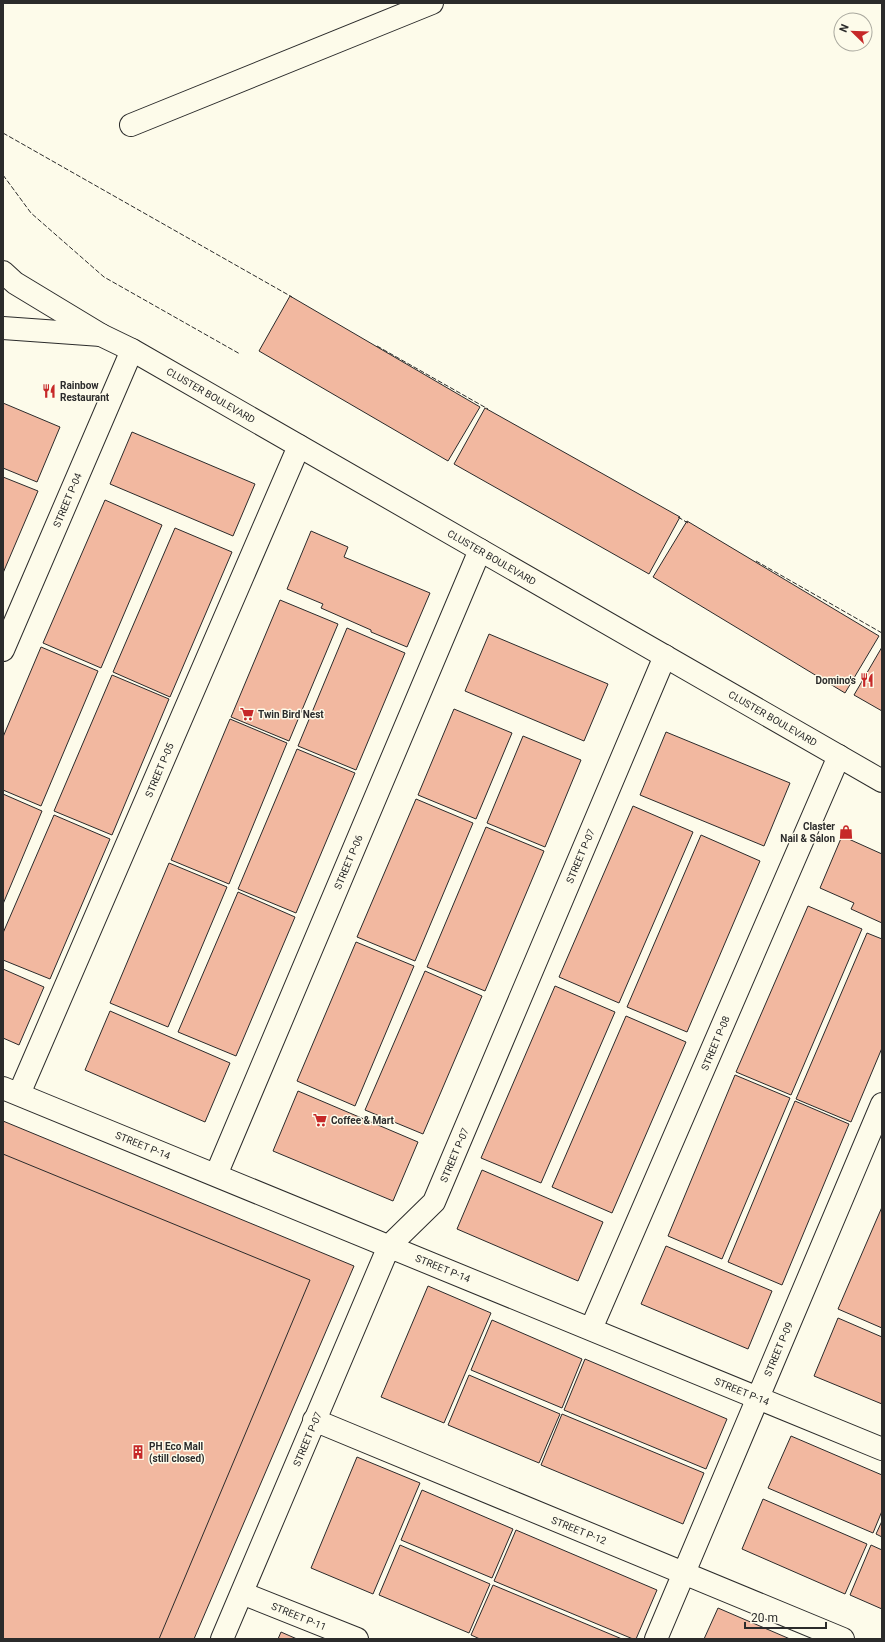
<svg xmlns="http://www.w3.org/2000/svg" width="885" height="1642" viewBox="0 0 885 1642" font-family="Roboto,sans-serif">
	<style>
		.building { fill: #f2b8a0; stroke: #2b2b2b }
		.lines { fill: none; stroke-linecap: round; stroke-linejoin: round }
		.street-casing { stroke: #2b2b2b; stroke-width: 24 }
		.secondary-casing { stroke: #2b2b2b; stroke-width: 24 }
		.street { stroke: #fdfbea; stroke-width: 22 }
		.secondary { stroke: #fdfbea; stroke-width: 22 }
		.fence { stroke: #2b2b2b; stroke-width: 1; stroke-dasharray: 5 2; stroke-linecap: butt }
		.labels { text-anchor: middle; stroke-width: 3; stroke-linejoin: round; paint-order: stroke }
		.poi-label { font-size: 10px; font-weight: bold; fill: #2b2b2b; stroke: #fdfbea; text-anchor: start }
		.street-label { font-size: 10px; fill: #2b2b2b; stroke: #fdfbea }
	</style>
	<rect width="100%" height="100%" fill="#fdfbea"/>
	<path class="building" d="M290 296 480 407 448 461 259 351Z
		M3 403 60 427 37 482 3 468Z
		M485 408 680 517 649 574 454 464Z
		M132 432 255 484 233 536 110 484Z
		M3 477 38 491 3 573Z
		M105 500 162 525 101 668 43 643Z
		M687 521 879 636 845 693 653 577Z
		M175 528 232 552 170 697 113 672Z
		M311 531 348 547 344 557 430 593 407 647 371 632V630L321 608 323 604 287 589Z
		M280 600 338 624 289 741 231 717Z
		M347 628 405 653 356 770 298 746Z
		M489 634 608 684 584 741 465 691Z
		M41 647 98 671 41 806 3 790V737Z
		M882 647V711L854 695Z
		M112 675 169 699 112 835 54 811Z
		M454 709 512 733 476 819 418 795Z
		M230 719 287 743 229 884 171 860Z
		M666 732 790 783 764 846 640 795Z
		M523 736 581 760 545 847 487 823Z
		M297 749 355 773 296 913 238 889Z
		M3 794 42 811 3 904Z
		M416 799 473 823 415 961 357 937Z
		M633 806 693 832 619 1003 559 977Z
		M54 815 110 839 50 979 3 960V933Z
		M486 827 544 851 485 991 427 967Z
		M701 835 760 861 687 1032 627 1007Z
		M842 836 882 854V923L851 909 854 903 820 888Z
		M169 863 227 887 168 1027 110 1003Z
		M238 892 295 917 236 1056 178 1032Z
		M808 906 862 929 791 1095 736 1072Z
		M867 933 882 939V1048L851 1122 796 1099Z
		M356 942 414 966 355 1106 297 1081Z
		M3 969 44 987 19 1045 3 1038Z
		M425 971 482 996 423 1134 365 1110Z
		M555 986 615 1012 541 1183 481 1158Z
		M110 1011 230 1063 205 1122 85 1070Z
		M626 1016 686 1042 612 1213 552 1187Z
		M735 1075 790 1098 722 1259 668 1236Z
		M298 1091 418 1142 393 1201 273 1151Z
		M795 1101 849 1124 782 1285 728 1262Z
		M3 1121 354 1266 194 1639H3Z
		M3 1154 310 1280 159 1639H3Z
		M482 1170 603 1222 578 1281 457 1229Z
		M882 1207V1328L838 1309Z
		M666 1246 772 1291 748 1349 641 1304Z
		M428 1286 491 1313 444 1423 381 1397Z
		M838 1318 882 1337V1404L814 1376Z
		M492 1320 582 1359 562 1408 471 1370Z
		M585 1359 727 1419 706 1469 564 1410Z
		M469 1375 560 1414 539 1463 448 1425Z
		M562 1414 704 1473 683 1524 541 1465Z
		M791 1436 882 1475V1511L873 1533 768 1488Z
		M357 1457 420 1483 373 1594 311 1568Z
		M422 1490 513 1529 492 1578 401 1540Z
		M763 1499 867 1544 845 1594 742 1549Z
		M882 1521V1537L876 1534Z
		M516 1530 657 1590 636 1639H633L494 1581Z
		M400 1545 490 1584 469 1633 379 1595Z
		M871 1545 882 1550V1609L850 1595Z
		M493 1585 622 1639H480L471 1635Z
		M718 1608 790 1639H704Z
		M281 1632 297 1639H278Z"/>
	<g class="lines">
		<defs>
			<path id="street" d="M131 125 432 3
				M3 328 101 335
				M3 650 132 350
				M3 1088 882 1449
				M19 1094 299 446
				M216 1175 480 550
				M591 1329 839 756
				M314 1420 843 1639
				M242 1593 357 1639
				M222 1639 389 1246 434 1202 665 656
				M656 1639 882 1104"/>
			<path id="secondary" d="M3 272 15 283 101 335 132 350 882 781"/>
		</defs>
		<use href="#street" class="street-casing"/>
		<use href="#secondary" class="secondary-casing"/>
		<use href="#street" class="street"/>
		<use href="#secondary" class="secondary"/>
		<path class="fence" d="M3 133 292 297
			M3 175 31 213 104 277 240 354
			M377 346 488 409
			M678 517 688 523
			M756 561 882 633"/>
	</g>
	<defs>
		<symbol id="restaurant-bare" viewBox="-9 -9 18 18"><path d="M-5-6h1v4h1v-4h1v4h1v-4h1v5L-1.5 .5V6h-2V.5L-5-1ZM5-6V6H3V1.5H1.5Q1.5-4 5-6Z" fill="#c62828" stroke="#fdfbea" stroke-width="2.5" paint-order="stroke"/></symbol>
		<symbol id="supermarket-bare" viewBox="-9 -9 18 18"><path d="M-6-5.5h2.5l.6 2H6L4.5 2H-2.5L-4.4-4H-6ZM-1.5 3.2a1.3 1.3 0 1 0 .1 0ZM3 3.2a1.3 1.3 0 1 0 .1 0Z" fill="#c62828" stroke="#fdfbea" stroke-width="2.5" paint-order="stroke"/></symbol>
		<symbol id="shop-bare" viewBox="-9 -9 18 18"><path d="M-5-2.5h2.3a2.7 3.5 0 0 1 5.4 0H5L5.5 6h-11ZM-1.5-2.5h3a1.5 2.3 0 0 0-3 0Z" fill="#c62828" stroke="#fdfbea" stroke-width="2.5" paint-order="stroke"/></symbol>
		<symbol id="building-bare" viewBox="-9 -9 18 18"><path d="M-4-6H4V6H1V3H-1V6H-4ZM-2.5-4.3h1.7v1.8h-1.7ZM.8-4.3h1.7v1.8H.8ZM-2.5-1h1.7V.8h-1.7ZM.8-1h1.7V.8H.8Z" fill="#c62828" stroke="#fdfbea" stroke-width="2.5" paint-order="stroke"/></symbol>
	</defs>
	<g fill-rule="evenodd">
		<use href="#restaurant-bare" x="39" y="381" width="20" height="20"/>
		<use href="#restaurant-bare" x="857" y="670" width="20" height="20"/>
		<use href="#supermarket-bare" x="237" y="704" width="20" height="20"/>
		<use href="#shop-bare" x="836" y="822" width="20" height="20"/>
		<use href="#supermarket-bare" x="310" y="1110" width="20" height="20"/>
		<use href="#building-bare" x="128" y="1442" width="20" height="20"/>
	</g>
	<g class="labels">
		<g class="poi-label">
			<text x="60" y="389">Rainbow<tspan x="60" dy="12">Restaurant</tspan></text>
			<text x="856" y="684" text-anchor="end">Domino's</text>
			<text x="258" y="718">Twin Bird Nest</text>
			<text x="835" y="830" text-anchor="end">Claster<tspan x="835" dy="12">Nail &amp; Salon</tspan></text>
			<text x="331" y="1124">Coffee &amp; Mart</text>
			<text x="149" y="1450">PH Eco Mall<tspan x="149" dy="12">(still closed)</tspan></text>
		</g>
		<g class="street-label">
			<text transform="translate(211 395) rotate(30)" y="4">CLUSTER BOULEVARD</text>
			<text transform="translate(67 500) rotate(-67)" y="4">STREET P-04</text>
			<text transform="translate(492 557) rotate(30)" y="4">CLUSTER BOULEVARD</text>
			<text transform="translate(773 718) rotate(30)" y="4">CLUSTER BOULEVARD</text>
			<text transform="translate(159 770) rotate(-67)" y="4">STREET P-05</text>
			<text transform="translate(580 856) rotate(-67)" y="4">STREET P-07</text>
			<text transform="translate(348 862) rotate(-67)" y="4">STREET P-06</text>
			<text transform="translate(715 1043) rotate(-67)" y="4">STREET P-08</text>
			<text transform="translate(143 1145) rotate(22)" y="4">STREET P-14</text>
			<text transform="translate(454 1155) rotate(-67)" y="4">STREET P-07</text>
			<text transform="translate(443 1268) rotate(22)" y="4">STREET P-14</text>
			<text transform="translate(778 1349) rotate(-67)" y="4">STREET P-09</text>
			<text transform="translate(742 1391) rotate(22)" y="4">STREET P-14</text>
			<text transform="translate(307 1439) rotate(-67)" y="4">STREET P-07</text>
			<text transform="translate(579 1530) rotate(22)" y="4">STREET P-12</text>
			<text transform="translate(299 1616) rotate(22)" y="4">STREET P-11</text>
		</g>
	</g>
	<rect width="885" height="1642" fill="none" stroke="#2b2b2b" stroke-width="8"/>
	<g transform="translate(853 32) rotate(293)"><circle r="19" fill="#fdfbea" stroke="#a9a89e"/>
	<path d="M0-3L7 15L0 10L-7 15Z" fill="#c62828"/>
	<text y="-6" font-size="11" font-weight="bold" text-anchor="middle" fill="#2b2b2b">N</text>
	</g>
	<path d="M745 1622v6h81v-6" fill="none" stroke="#2b2b2b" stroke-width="2"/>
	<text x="751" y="1622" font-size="12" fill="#2b2b2b" stroke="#fdfbea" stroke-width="3" paint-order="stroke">20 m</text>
</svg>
